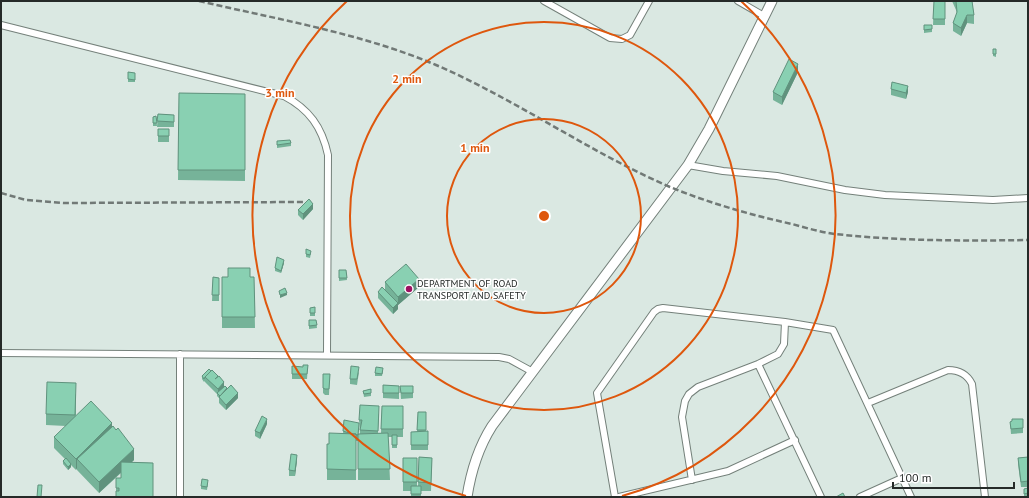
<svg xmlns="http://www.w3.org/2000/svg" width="1029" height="498" viewBox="0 0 1029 498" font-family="'PT Sans',sans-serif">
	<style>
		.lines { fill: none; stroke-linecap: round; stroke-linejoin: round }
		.street-casing { stroke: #74807a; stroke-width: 8 }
		.secondary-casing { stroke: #74807a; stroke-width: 11 }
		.street { stroke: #fff; stroke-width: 6 }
		.secondary { stroke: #fff; stroke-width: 9 }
		.rail { stroke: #717976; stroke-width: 2.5; stroke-dasharray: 6 3; stroke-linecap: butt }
		.wall { fill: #76b399 }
		.shaded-wall { fill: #60927d }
		.building { fill: #89d0b2; stroke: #60927d }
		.ring { fill: none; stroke: #de570d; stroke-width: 2 }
		.poi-dot { fill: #9c1161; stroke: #fff; stroke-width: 1.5 }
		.labels { text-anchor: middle; stroke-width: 3; stroke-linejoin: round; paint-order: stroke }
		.poi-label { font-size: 10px; fill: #252a28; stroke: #fff; text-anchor: start }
		.centre { fill: #de570d; stroke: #fff; stroke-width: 2 }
		.ring-label { font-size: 12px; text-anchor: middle; font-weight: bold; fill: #de570d; stroke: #fff; stroke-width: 3; stroke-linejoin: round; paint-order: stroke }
	</style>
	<rect width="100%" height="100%" fill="#dae8e2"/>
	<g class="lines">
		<defs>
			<path id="street" d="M544 1 610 38 622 39 630 35 649 1
				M738 1 764 16
				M1 25 284 96C309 109 322 127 328 155L327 355
				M688 165 723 171 777 176 845 190 885 195 993 200 1028 198
				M1 353 499 357 509 359 531 371
				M758 364 821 497
				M868 403 948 370C958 370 967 374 972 384L985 497
				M692 480 682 417 685 401 689 394 698 387 758 364 778 354 784 344 785 322
				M180 497V354
				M615 497 597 393 654 312 658 309 663 308 785 322 833 330 911 497
				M619 497 728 471 795 440
				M860 497 902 478"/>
			<path id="secondary" d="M467 497C471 471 478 448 492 426L688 165 709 129 772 1"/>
		</defs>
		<use href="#street" class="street-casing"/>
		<use href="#secondary" class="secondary-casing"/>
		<use href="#street" class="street"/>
		<use href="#secondary" class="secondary"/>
		<path class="rail" d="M199 1C276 19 364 34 436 65 517 100 589 152 670 187 709 203 751 215 792 224 806 228 821 232 835 234 899 241 964 241 1028 240
			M1 193 26 200 64 203 304 202"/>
	</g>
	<path class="wall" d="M934 1H945V25H933Z
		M952 1H972L974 15V24L967 23 961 36 953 31V23L957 13 956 10Z
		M924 25 932 29V32L924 33Z
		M993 49H996V57L993 56Z
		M128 72 135 73V82H128Z
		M798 72 782 105 773 100V92Z
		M891 89 908 92 906 99 891 95Z
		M179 93 245 94V181L178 180Z
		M158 114 174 115V127H157Z
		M156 116 157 126H153V117Z
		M158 129H169V142H158Z
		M277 141 291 143V146L277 148Z
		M313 209 303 220 298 215V210Z
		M306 249 311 253 310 258 306 257Z
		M284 263 281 273 275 271V268Z
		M339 270H346L347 280 339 281Z
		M213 277 219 278V301H212Z
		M222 277H254L255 328H222Z
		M385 282 419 287 398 305V309L393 314 378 298V292L385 290Z
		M315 307V316H310V308Z
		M309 320H316L317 328 309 329Z
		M308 365 307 379H292V366L303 367Z
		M383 371 382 376H375V373Z
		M359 372 357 385 350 384V379Z
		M323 374H330L329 395H325L323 393Z
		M202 376 218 377 224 386 238 398 226 410 219 403V398L217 396V394L205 382V381L204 382 202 379Z
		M383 385 399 386V399L383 398Z
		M400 386H413V398L401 399Z
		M371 389V396L364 397 363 391Z
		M76 394V416L112 426 134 460 132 462 153 463 116 497V478H121V473L99 493 77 470V468L76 470 71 465V467L68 470 63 464V461L65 459 54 448V437L66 426 46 425V414Z
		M382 406H403V437H397V448H392V437H388L390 480H358V438V441H356V480H327V444H329L343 434 344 420 359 429 358 434H360L359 420 379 414 378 433H381Z
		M418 412H426V431H428V450H411V432H417Z
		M1012 419 1023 428V433L1011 434 1010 422 1012 421Z
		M267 424 260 439 255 436V431Z
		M419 457 432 458 431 491H421V497H411V491H403V458H417V486H418Z
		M1028 457V487H1021L1018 464V458Z
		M297 460 295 476H289V470Z
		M208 483 207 490 201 489V486Z
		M1028 488V496L1024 497V489Z"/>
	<path class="shaded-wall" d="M967 15V23L961 36V28Z
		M798 64V72L782 105V97Z
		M908 86V92L906 99V93Z
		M313 204V209L303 220V214Z
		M284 260V263L281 273V271Z
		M419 279V287L398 305V297Z
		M287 293V295L280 298V295Z
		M398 303V309L393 314V308Z
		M224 382V388L218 394V389Z
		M238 393V398L226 410V405Z
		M267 419V424L260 439V433Z
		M112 423V434L77 459V468L76 470V459Z
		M134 449V460L99 493V482Z
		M297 455V460L295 476V471Z
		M71 464V467L68 470V467Z"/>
	<path class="building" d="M934 1H945V19H933Z
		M956 1H972L974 15H967L961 28 953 23 957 12Z
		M924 25H932V29L924 30Z
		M993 49H996V54H993Z
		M789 59 798 64 782 97 773 92Z
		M128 72 135 73V80L128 79Z
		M892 82 908 86 906 93 891 89Z
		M179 93 245 94V170H178Z
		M158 114 174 115V122L157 121Z
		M156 116 157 123H153V117Z
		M158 129H169V136H158Z
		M290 140 291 143 277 145V141Z
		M309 199 313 204 303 214 298 210Z
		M306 249 311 251 310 255 306 254Z
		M277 257 284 260 281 271 275 268Z
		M406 264 419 279 398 297 385 282Z
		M228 268H250V277H254L255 317H222V277H228Z
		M339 270H346L347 278H339Z
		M213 277 219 278V295H212Z
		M382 287 398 303 393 308 378 292Z
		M285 288 287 293 280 295 279 291Z
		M315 307V313H310V308Z
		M309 320H316L317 325 309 326Z
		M303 365H308L307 374H292V366L303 367Z
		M351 366 359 367 357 379H350Z
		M376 367 383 368 382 374 375 373Z
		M209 369 211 371 205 377 204 379 202 376Z
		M212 370 218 376 215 379 219 376 224 382 218 389 205 377Z
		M323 374H330L329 389H325L323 388Z
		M47 382 76 383 75 415 46 414Z
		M231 385 238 393 226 405 219 397Z
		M383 385 399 386V393H383Z
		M225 386 227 388 220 396 217 393Z
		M400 386H413V393H401Z
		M371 389V393L364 394 363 391Z
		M91 401 112 423 76 459 54 437Z
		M360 405 379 406 378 431 360 430 362 420H359Z
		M382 406H403V429H381Z
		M418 412H426V430H417Z
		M262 416 267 419 260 433 255 431Z
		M1012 419H1023V428L1011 429 1010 422 1012 421Z
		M344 420 359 423 358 435H356V434H352L343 431Z
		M113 426 116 430 118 428 134 449 99 482 77 459Z
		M428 431V445H411V432Z
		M329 433 356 434V470L327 469V444H329Z
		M388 433 390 469H358V434Z
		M392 435H397V445H392Z
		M291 454 297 455 295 471 289 470Z
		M419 457 432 458 431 483 418 482Z
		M1028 457V481L1021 482 1018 458Z
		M66 458 71 464 68 467 63 461Z
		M403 458H417V482H403Z
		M121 462 153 463V497H116V491H119V488H116V478H121Z
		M202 479 208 480 207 487 201 486Z
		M38 485H42L41 497H37Z
		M411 486H421V494H411Z
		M1028 488V493L1024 494V489Z
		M843 493 845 497H836Z"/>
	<g class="ring">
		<circle cx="544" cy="216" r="97"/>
		<circle cx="544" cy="216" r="194"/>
		<path d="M466 496A291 291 0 0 1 347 1M741 1A291 291 0 0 1 622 496"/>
	</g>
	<circle class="poi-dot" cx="409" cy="289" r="4"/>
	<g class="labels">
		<g class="poi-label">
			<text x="417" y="287">DEPARTMENT OF ROAD<tspan x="417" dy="12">TRANSPORT AND SAFETY</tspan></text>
		</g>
	</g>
	<circle cx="544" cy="216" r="6" class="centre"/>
	<g class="ring-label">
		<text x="407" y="83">2 min</text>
		<text x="280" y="97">3 min</text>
		<text x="475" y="152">1 min</text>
	</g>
	<rect width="1029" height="498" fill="none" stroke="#252a28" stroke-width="4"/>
	<path d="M893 482v6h121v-6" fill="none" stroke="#252a28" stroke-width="2"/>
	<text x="899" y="482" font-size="12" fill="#252a28" stroke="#ffffff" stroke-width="3" paint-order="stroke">100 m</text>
</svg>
